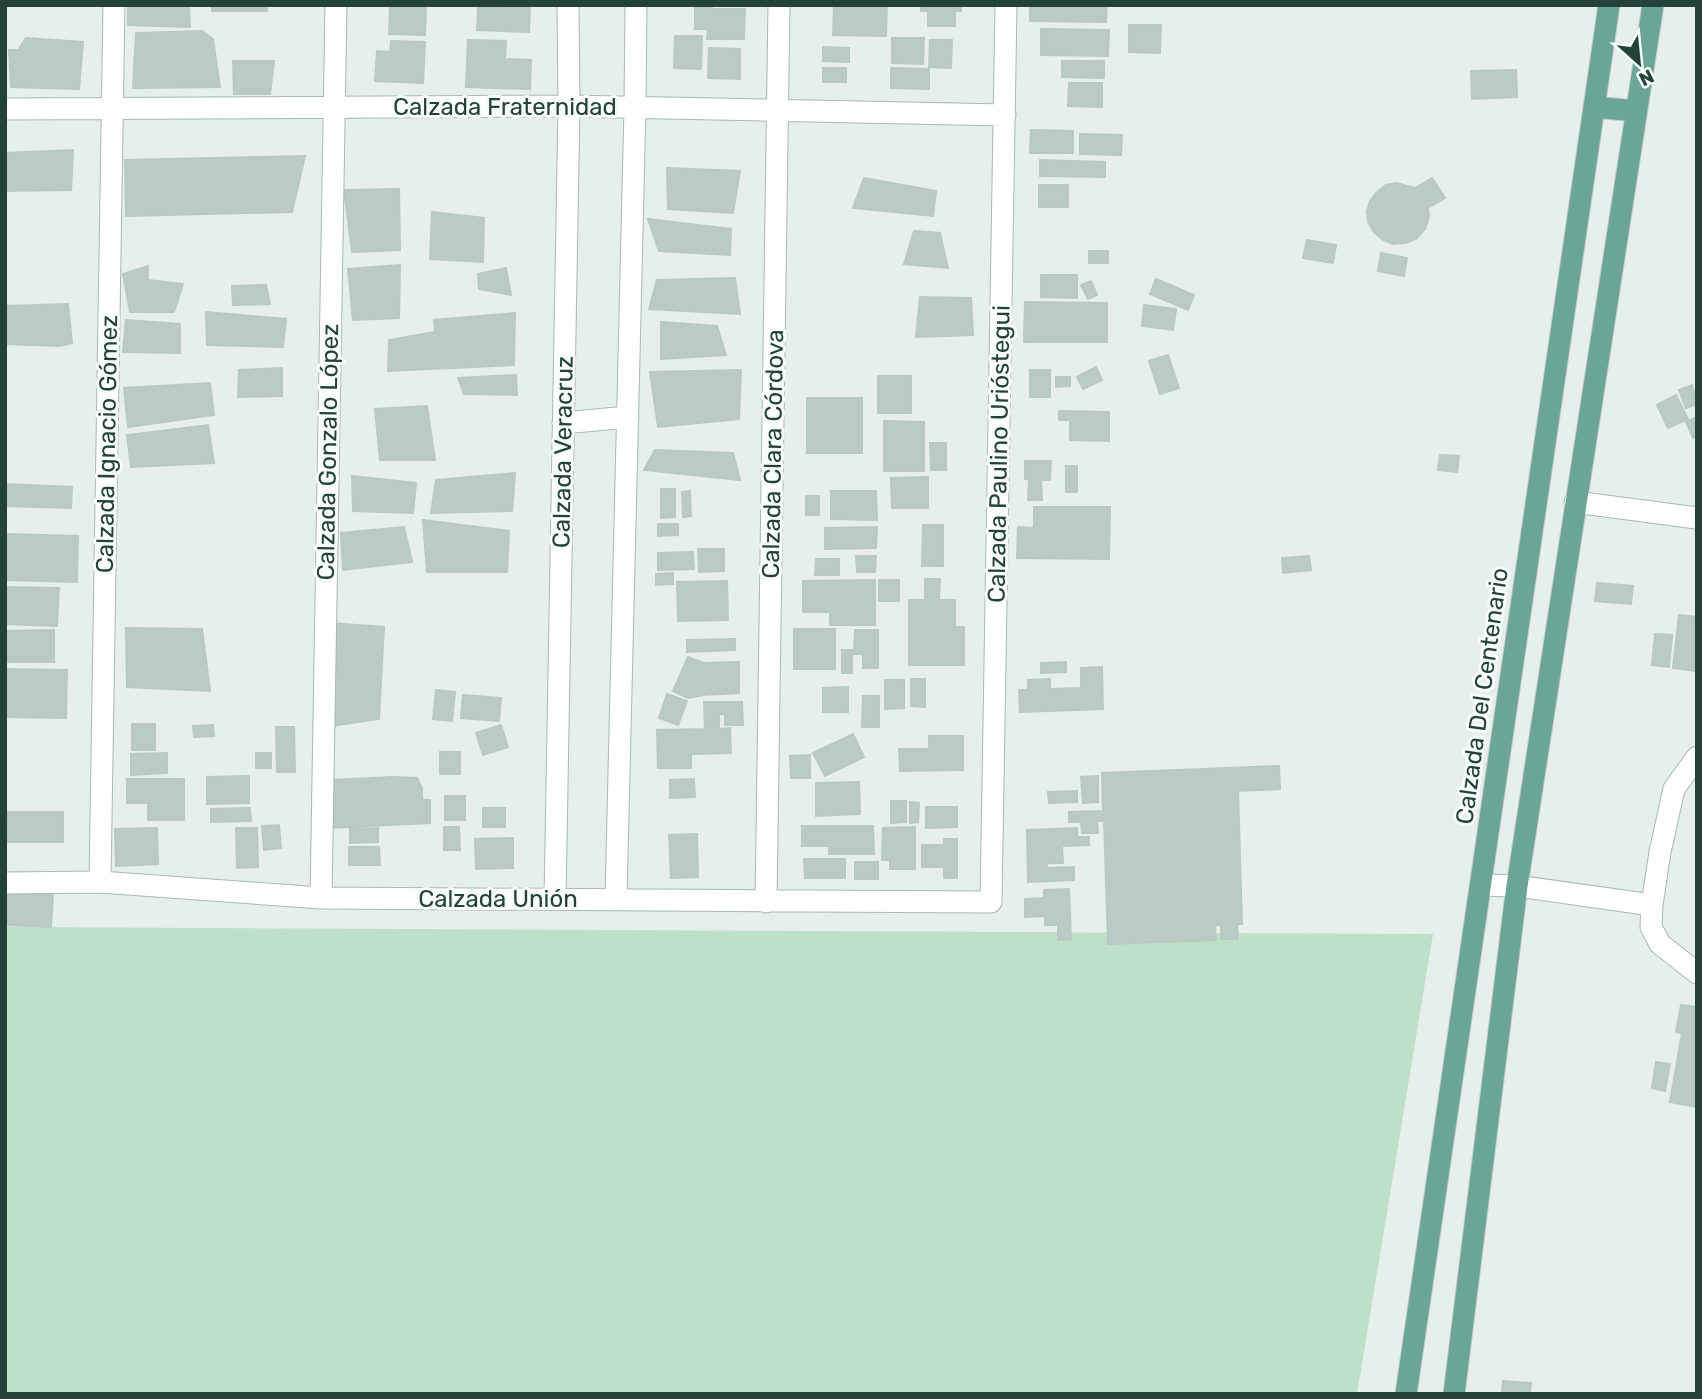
<svg xmlns="http://www.w3.org/2000/svg" width="1702" height="1399" viewBox="0 0 1702 1399" font-family="Rubik,sans-serif">
	<style>
		.green { fill: #bfe0c8 }
		.building { fill: #bbcac4; stroke: #b8c9c2; stroke-width: 2 }
		.lines { fill: none; stroke-linecap: round; stroke-linejoin: round }
		.minor-casing { stroke: #a8b8b2; stroke-width: 23 }
		.major-casing { stroke: #c2cac8; stroke-width: 23 }
		.minor { stroke: #fff; stroke-width: 21 }
		.major { stroke: #6aa596; stroke-width: 21 }
		.labels { text-anchor: middle; stroke-width: 6; stroke-linejoin: round; paint-order: stroke }
		.street-label { font-size: 24px; fill: #24423a; stroke: #f7fbf9 }
	</style>
	<rect width="100%" height="100%" fill="#e6efeb"/>
	<path class="green" d="M5 927 1433 934 1357 1394H5Z"/>
	<path class="building" d="M128 5H189L190 27 128 25Z
		M212 5H267V11H212Z
		M390 5H426L425 35 389 34Z
		M498 5H530L529 32 477 30 478 8H498Z
		M695 5H712V9H745L744 39H707L708 29H695Z
		M834 5H887L886 36 833 35Z
		M921 5H961V11H955V26H928V11H921Z
		M1030 5H1107L1106 22 1030 21Z
		M1129 25H1161L1160 53 1129 52Z
		M1041 29 1109 30 1108 56 1041 55Z
		M202 31 213 39 220 87 133 88 136 33Z
		M675 36H702L701 69 674 68Z
		M26 38 83 42 79 89 11 87 9 50H18Z
		M892 38H924L923 64 892 63Z
		M468 40 506 41 505 59 531 60 530 89 466 87Z
		M930 40H952L951 68 929 67Z
		M391 41 425 42 423 83 375 81 377 51 390 52Z
		M823 47 849 48V62L823 61Z
		M709 48 740 49V79L708 78Z
		M233 61H274L270 94H234Z
		M1062 61H1104V78L1062 77Z
		M823 68H846V82H823Z
		M891 68 929 69V89L891 88Z
		M1516 70 1517 97 1472 99 1471 71Z
		M1069 83H1102V107L1068 106Z
		M1031 130 1073 131V153H1030Z
		M1080 134 1122 135 1121 155 1080 154Z
		M73 150 71 190 5 191V153Z
		M305 156 292 212 126 216 125 160Z
		M1040 160 1105 162V177L1040 176Z
		M667 168 740 171 733 213 668 209Z
		M864 178 936 191 933 216 853 208Z
		M1432 178 1445 198 1428 208 1429 217 1425 229 1416 239 1405 243 1393 244 1383 240 1374 232 1368 222 1367 211 1370 201 1377 192 1386 185 1397 183 1415 188Z
		M1039 185H1068V207H1039Z
		M399 189 400 250 352 252 344 190Z
		M432 212 484 218 483 262 430 259Z
		M648 219 731 229 730 255 659 251Z
		M914 231 940 233 948 268 904 264Z
		M1307 240 1336 245 1333 263 1303 258Z
		M1089 251H1108V263H1089Z
		M1381 253 1407 258 1404 276 1378 271Z
		M400 265 399 318 353 320 348 269Z
		M148 266V280L183 284 174 312H130L123 274Z
		M506 268 511 295 479 289 478 274Z
		M1041 275H1077V298L1041 297Z
		M735 278 740 314 649 309 657 280Z
		M1156 279 1194 295 1188 310 1150 294Z
		M1091 281 1097 295 1088 299 1081 285Z
		M266 285 270 304 233 305 232 286Z
		M920 297 971 298 973 335 916 337Z
		M1025 302 1107 303V342H1024Z
		M68 304 72 343 60 346 5 344V306Z
		M1144 305 1176 309 1173 330 1142 326Z
		M206 312 286 319 283 347 207 345Z
		M515 313 514 365 388 371 389 340 435 332 434 320Z
		M126 320 180 324V353L123 352Z
		M661 322 717 326 726 355 661 359Z
		M1168 355 1179 388 1160 394 1149 361Z
		M1096 367 1102 380 1083 389 1077 377Z
		M282 368V396L238 397 239 370Z
		M741 370 739 419 658 427 650 372Z
		M1030 370H1050V397H1030Z
		M516 375 517 395 464 394 458 378Z
		M878 376H911V413H878Z
		M1056 377H1070V386L1056 387Z
		M210 383 214 415 128 427 124 388Z
		M1692 385 1697 404 1686 408 1679 390Z
		M1676 395 1688 419 1668 428 1657 405Z
		M807 398H862V453H807Z
		M427 406 435 460H380L375 409Z
		M1059 411 1109 412V441L1070 440V420H1059Z
		M1697 417V436L1693 438 1686 422Z
		M884 421 924 422V471H884Z
		M208 425 214 463 131 467 127 435Z
		M930 443H946V470H931Z
		M655 450 733 453 740 480 644 470Z
		M1440 455 1459 456 1457 472 1438 470Z
		M1025 461H1051L1050 480H1041L1042 500H1028L1029 479H1025Z
		M1066 466H1077V492H1066Z
		M515 473 512 511 431 513 436 480Z
		M352 476 416 483 413 513 353 511Z
		M928 477V508H892L891 478Z
		M5 484 72 487 71 508 5 506Z
		M661 489H675V517L661 518Z
		M690 491 691 516 683 517 682 492Z
		M831 491H876L877 520 831 519Z
		M806 496H819V515H806Z
		M1034 507H1110L1109 559 1017 558 1018 527 1034 528Z
		M423 520 509 531 507 572H427Z
		M658 524H678V535L658 536Z
		M923 525H943V566H922Z
		M404 527 412 562 343 570 341 533Z
		M877 527 876 548 825 549V528Z
		M5 534 78 536 77 582 5 580Z
		M698 549H724V571L699 572Z
		M693 552 694 569 658 570V553Z
		M856 556H876L875 572H857Z
		M1309 556 1311 570 1283 573 1282 558Z
		M816 559H839V575H815Z
		M673 573V584L656 585V574Z
		M925 579H940L939 600H955V627H964V665H909V600H925Z
		M875 580V625H830V612H803V581Z
		M879 580H899V601H879Z
		M727 581 728 620 678 621 677 582Z
		M1597 583 1633 586 1631 604 1595 601Z
		M5 587 59 588 57 626 5 624Z
		M1679 615 1697 617V671L1673 668Z
		M329 623 384 627 379 719 331 726Z
		M126 628 202 629 210 691 127 687Z
		M794 629H835V669H794Z
		M54 630V662H5V631Z
		M855 630H878V668H863V654H854Z
		M1655 634 1672 635 1669 667 1652 665Z
		M735 639V650L687 652V640Z
		M842 650H852V673H842Z
		M688 657 703 663 739 662V693L704 695 688 698 673 691Z
		M1066 662V672L1041 673V663Z
		M1102 667 1103 709 1020 712 1019 690H1028V680L1050 679V689L1081 688V668Z
		M6 669 67 670 66 718 5 717Z
		M911 679H925V707L911 706Z
		M885 680H904V708L885 709Z
		M848 687V712H823V688Z
		M436 690 455 692 452 721 433 719Z
		M667 694 687 701 678 725 659 718Z
		M463 695 501 698 499 721 461 718Z
		M863 696H879V727H862Z
		M704 702H742L743 725H725V714H719V729L730 728 731 753 691 754V768H658L657 730 705 729Z
		M132 724H155V750H132Z
		M213 725 214 736 194 737 193 726Z
		M501 725 508 747 483 755 476 733Z
		M276 727H294L295 772H277Z
		M853 734 864 757 825 776 813 753Z
		M929 736H963V770L900 771 899 749H929Z
		M440 752H460V774H440Z
		M167 753V773L131 775V754Z
		M256 753H271V768H256Z
		M810 755V778H791L790 756Z
		M1279 766 1280 789 1238 791 1242 924H1237L1238 939H1221V925H1215L1216 940 1108 944 1104 821H1097L1098 833H1082L1081 822H1069V812L1103 811 1102 773Z
		M249 776V803L207 804V777Z
		M1098 776V802L1083 803 1081 777Z
		M392 777 417 778 422 788V800H430V823L330 828 332 780Z
		M127 779H184V820H148V803H127Z
		M694 779 695 797 670 798V780Z
		M859 782 860 814 816 816V783Z
		M1077 791V802L1049 803 1048 792Z
		M445 796H465V820H445Z
		M891 801H906V822L891 823Z
		M910 802 919 803 918 822 910 823Z
		M926 807H957V827L926 828Z
		M250 808 251 821 211 822V809Z
		M483 808H505V827H483Z
		M7 812H63V842H6Z
		M279 825 281 848 264 850 262 826Z
		M802 826H873L874 854H829V846H802Z
		M444 827H459L460 850H444Z
		M915 827V869H890V860H882L883 828Z
		M157 828 158 864 116 866 115 829Z
		M236 828H257L258 867 237 868Z
		M378 828V842L350 843V829Z
		M1077 828V837H1089V845L1062 846 1063 863H1047V868L1074 867V880L1028 882 1027 830Z
		M697 834 698 877 671 878 669 835Z
		M513 838V868L476 869 475 839Z
		M944 839H957V878H944V867H922V845H944Z
		M349 847H379L380 865H349Z
		M804 859H845V878H805Z
		M855 862H878V879H855Z
		M1069 889 1071 939 1058 940V925H1045V916L1025 917V899L1044 898V890Z
		M5 893 53 895 51 927 5 925Z
		M1681 1005 1697 1007V1107L1670 1102 1682 1033 1676 1032Z
		M1656 1062 1670 1064 1665 1091 1652 1088Z
		M1503 1381 1531 1383 1530 1394H1502Z"/>
	<g class="lines">
		<defs>
			<path id="minor" d="M5 109 569 106 1005 115
				M563 423 628 417
				M1575 502 1697 518
				M100 882 114 5
				M5 883 100 882 321 898 991 902 1006 5
				M1481 885 1517 886 1652 905 1651 927 1660 944 1697 973
				M321 898 336 5
				M616 898 635 107 636 5
				M555 899 569 106 568 5
				M766 902 779 5
				M1652 905 1660 852 1674 789 1697 757"/>
			<path id="major" d="M1594 107 1636 111
				M1406 1394 1609 5
				M1454 1394 1517 886 1653 5"/>
		</defs>
		<use href="#minor" class="minor-casing"/>
		<use href="#major" class="major-casing"/>
		<use href="#minor" class="minor"/>
		<use href="#major" class="major"/>
	</g>
	<g class="labels">
		<g class="street-label">
			<text x="505" y="115">Calzada Fraternidad</text>
			<text transform="translate(107 444) rotate(-89)" y="8">Calzada Ignacio Gómez</text>
			<text transform="translate(328 452) rotate(-89)" y="8">Calzada Gonzalo López</text>
			<text transform="translate(563 452) rotate(-89)" y="8">Calzada Veracruz</text>
			<text transform="translate(773 454) rotate(-89)" y="8">Calzada Clara Córdova</text>
			<text transform="translate(999 454) rotate(-89)" y="8">Calzada Paulino Urióstegui</text>
			<text transform="translate(1482 696) rotate(-82)" y="8">Calzada Del Centenario</text>
			<text x="498" y="907">Calzada Unión</text>
		</g>
	</g>
	<rect width="1702" height="1399" fill="none" stroke="#24423a" stroke-width="14"/>
	<g transform="translate(1639 63) rotate(153)" stroke="#f7fbf9" stroke-width="5" paint-order="stroke">
	<path d="M0-5L12 26L0 18L-12 26Z" fill="#24423a"/>
	<text y="-10" font-size="19" font-weight="bold" text-anchor="middle" fill="#24423a">N</text>
	</g>
</svg>
